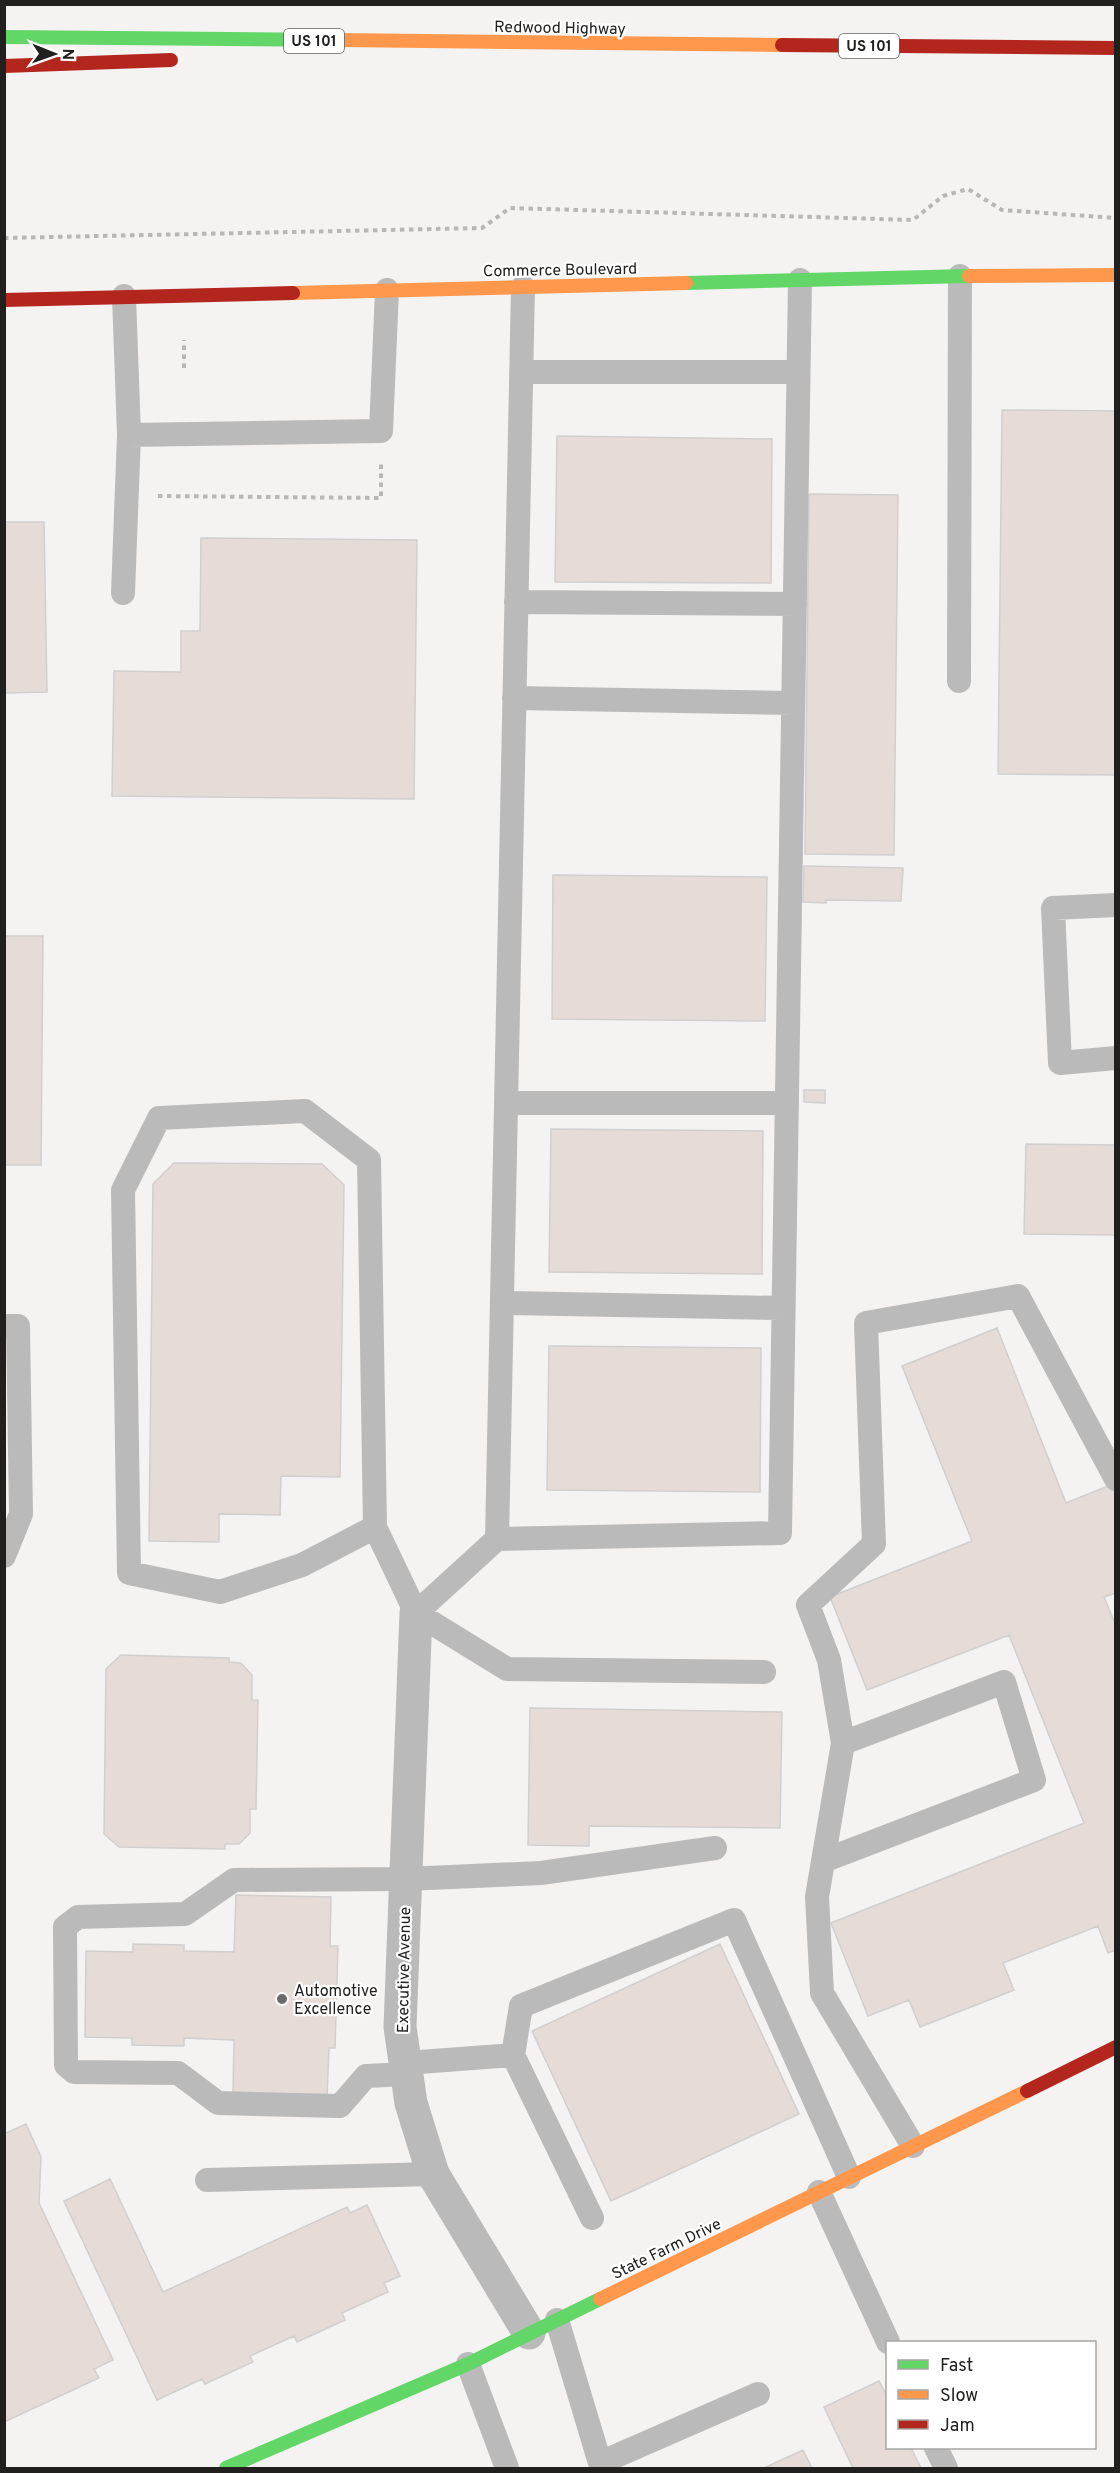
<svg xmlns="http://www.w3.org/2000/svg" width="1120" height="2473" viewBox="0 0 1120 2473" font-family="Overpass,sans-serif">
	<style>
		.building { fill: #e6dcd7; stroke: #d1cfce; stroke-width: 1.5 }
		.lines { fill: none; stroke-linecap: round; stroke-linejoin: round }
		.path { stroke: #b8b7b6; stroke-width: 4; stroke-dasharray: 4.5 4.5; stroke-linecap: butt }
		.lane { stroke: #bbbabb; stroke-width: 24 }
		.street { stroke: #bbbabb; stroke-width: 33 }
		.fast { stroke: #63d668; stroke-width: 14 }
		.slow { stroke: #ff974d; stroke-width: 14 }
		.jam { stroke: #b3261e; stroke-width: 14 }
		.poi-dot { fill: #6b6a68; stroke: #fff; stroke-width: 2 }
		.labels { text-anchor: middle; stroke-width: 4.5; stroke-linejoin: round; paint-order: stroke }
		.shield { fill: #fff; stroke: #646362; stroke-width: 1.5 }
		.shield-label { font-size: 15px; font-weight: bold; fill: #21201f }
		.street-label { font-size: 16px; fill: #21201f; stroke: #fff }
		.poi-label { font-size: 16px; fill: #21201f; stroke: #fff; text-anchor: start }
	</style>
	<rect width="100%" height="100%" fill="#f5f3f1"/>
	<path class="building" d="M1002 410 1116 411V775L998 774Z
		M557 436 772 439 771 583 555 582Z
		M809 494 898 495 894 855 805 854Z
		M4 522H44L47 692 4 693Z
		M201 538 417 540 414 799 112 796 114 671 181 672V631H200Z
		M804 866 903 868 901 901 826 900V903L803 902Z
		M553 875 767 877 765 1021 552 1019Z
		M4 936H43L41 1165H4Z
		M804 1090H825V1103L804 1102Z
		M551 1129 763 1131 762 1274 549 1272Z
		M1026 1144 1116 1145V1235L1024 1234Z
		M174 1163 322 1164 344 1185 340 1477 281 1476 280 1515 219 1514V1542L149 1541 153 1184Z
		M997 1328 1066 1503 1113 1484 1116 1490V1593L1104 1597 1116 1626V1950L1108 1953 1098 1926 1003 1963 1014 1990 920 2027 909 2000 868 2016 831 1923 1084 1823 1009 1635 867 1690 830 1597 972 1541 902 1366Z
		M549 1346 761 1348 760 1492 547 1490Z
		M121 1655 229 1658V1662L241 1663 252 1675V1700H258L256 1809H250V1833L239 1844H225V1849L119 1847 104 1834 106 1669Z
		M530 1708 782 1712 780 1828 589 1826V1846L528 1845Z
		M236 1895 331 1897 330 1946H338L335 2048H329L327 2098 233 2096 234 2040 184 2038V2046L132 2045V2038L85 2037 86 1951 133 1952V1944L184 1945V1951L234 1952Z
		M720 1944 799 2114 611 2201 532 2031Z
		M26 2124 41 2157 39 2203 113 2360 94 2369 99 2378 4 2422V2134Z
		M110 2179 163 2292 347 2207 350 2213 367 2205 400 2276 384 2283 388 2292 342 2313 345 2320 297 2342 294 2336 250 2356 253 2362 205 2384 202 2379 157 2400 64 2201Z
		M879 2381 888 2398V2448H911L921 2468H853L824 2407Z
		M803 2450 812 2468H764Z"/>
	<g class="lines">
		<path class="path" d="M4 238 482 228 510 208 913 220 943 196 968 189 1002 210 1116 218
			M184 368V340
			M158 496 381 498V462"/>
		<path class="lane" d="M523 287 497 1539 780 1533 800 280
			M124 296 129 435 381 431 387 290
			M522 372H798
			M123 593 129 435
			M516 602 795 604
			M959 681 960 276
			M514 698 793 703
			M1116 905 1053 908 1060 1063 1116 1058
			M506 1103H787
			M502 1303 783 1308
			M4 1326H18L21 1514 4 1556
			M375 1527 302 1565 220 1592 129 1573 123 1190 159 1118 305 1111 369 1160 375 1527 416 1613 507 1669 764 1672
			M416 1613 497 1539
			M843 1743 829 1660 808 1605 874 1544 866 1323 1018 1296 1116 1479
			M823 1861 1034 1780 1004 1682 843 1743 817 1897 822 1993 913 2146
			M513 2055 521 2006 734 1920 849 2177
			M406 2063 513 2055 592 2218
			M407 2074 366 2076 340 2106 218 2103 178 2073 74 2072 66 2065 65 1927 78 1917 185 1914 234 1880 405 1879 541 1873 715 1848
			M207 2180 433 2174
			M819 2192 888 2342
			M557 2320 600 2463 758 2394
			M468 2364 507 2468
			M936 2448 946 2468"/>
		<path class="street" d="M416 1613 400 2027 411 2103 433 2174 529 2333"/>
		<path class="fast" d="M4 37 339 40
			M686 283 969 276
			M226 2468 468 2364 600 2299"/>
		<path class="slow" d="M339 40 782 45
			M969 276 1116 275
			M293 293 686 283
			M600 2299 1027 2091"/>
		<path class="jam" d="M782 45 1116 48
			M4 66 171 60
			M4 300 293 293
			M1027 2091 1116 2047"/>
	</g>
	<circle class="poi-dot" cx="282" cy="1999" r="6"/>
	<g class="labels">
		<g class="shield">
			<rect x="284" y="29" width="60" height="24" rx="4.5"/>
			<rect x="839" y="34" width="60" height="24" rx="4.5"/>
		</g>
		<g class="shield-label">
			<text x="314" y="46">US 101</text>
			<text x="869" y="51">US 101</text>
		</g>
		<g class="street-label">
			<text transform="translate(560 27) rotate(1)" y="6">Redwood Highway</text>
			<text transform="translate(560 269) rotate(-1)" y="6">Commerce Boulevard</text>
			<text transform="translate(403 1970) rotate(-89)" y="6">Executive Avenue</text>
			<text transform="translate(666 2248) rotate(-26)" y="6">State Farm Drive</text>
		</g>
		<g class="poi-label">
			<text x="294" y="1996">Automotive<tspan x="294" dy="18">Excellence</tspan></text>
		</g>
	</g>
	<rect width="1120" height="2473" fill="none" stroke="#21201f" stroke-width="12"/>
	<rect x="886" y="2341" width="210" height="108" fill="#ffffff" stroke="#a6a6a5" stroke-width="1.5"/>
	<rect x="898" y="2360" width="30" height="9" fill="#63d668" stroke="#a6a6a5" stroke-width="1.5"/>
	<text x="940" y="2371" font-size="18" fill="#21201f">Fast</text>
	<rect x="898" y="2390" width="30" height="9" fill="#ff974d" stroke="#a6a6a5" stroke-width="1.5"/>
	<text x="940" y="2401" font-size="18" fill="#21201f">Slow</text>
	<rect x="898" y="2420" width="30" height="9" fill="#b3261e" stroke="#a6a6a5" stroke-width="1.5"/>
	<text x="940" y="2431" font-size="18" fill="#21201f">Jam</text>
	<g transform="translate(54 54) rotate(91)" stroke="#ffffff" stroke-width="4.5" paint-order="stroke">
	<path d="M0-4.5L10 22L0 15L-10 22Z" fill="#21201f"/>
	<text y="-9" font-size="16" font-weight="bold" text-anchor="middle" fill="#21201f">N</text>
	</g>
</svg>
